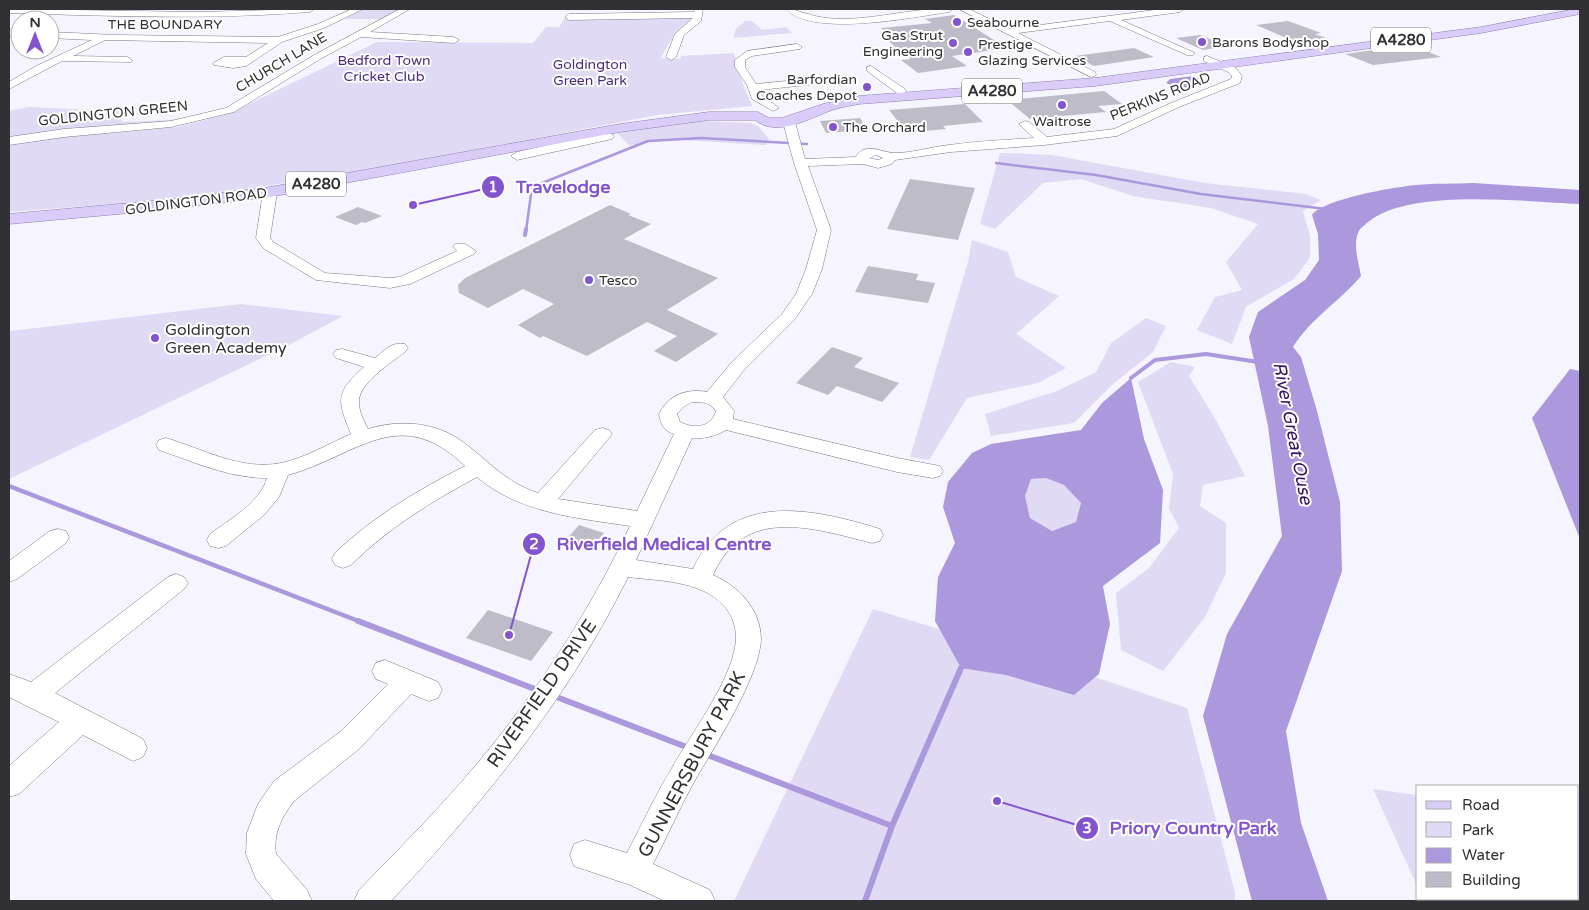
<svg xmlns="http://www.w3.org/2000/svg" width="1589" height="910" viewBox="0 0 1589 910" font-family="'Varela Round',sans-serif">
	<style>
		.green { fill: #e1daf5 }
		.water { fill: #ac98dd; fill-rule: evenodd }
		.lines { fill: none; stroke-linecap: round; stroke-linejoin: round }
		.stream-far3 { stroke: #ac98dd; stroke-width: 2.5 }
		.stream-far2 { stroke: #ac98dd; stroke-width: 4 }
		.stream-far1 { stroke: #ac98dd; stroke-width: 4.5 }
		.stream { stroke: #ac98dd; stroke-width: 6 }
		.building { fill: #bfbcc9 }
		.minor-casing { stroke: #7d7a85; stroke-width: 1 }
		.major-casing { stroke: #8e7fb1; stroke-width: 1 }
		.minor { fill: #fff; fill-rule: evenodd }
		.major { fill: #d9ccf9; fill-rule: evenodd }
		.poi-dot { fill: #8255ce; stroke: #fff; stroke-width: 2 }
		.labels { text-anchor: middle; stroke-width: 4; stroke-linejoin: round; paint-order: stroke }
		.far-poi-label { font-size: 14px; fill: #313034; stroke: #fff; text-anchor: start }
		.far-street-label { font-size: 14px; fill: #313034; stroke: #fff }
		.far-park-label { font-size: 14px; fill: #4b2c7d; stroke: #fff }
		.shield { fill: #fff; stroke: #6f6e71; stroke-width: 1 }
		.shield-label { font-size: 15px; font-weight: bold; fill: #313034 }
		.poi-label { font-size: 16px; fill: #313034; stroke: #fff; text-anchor: start }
		.water-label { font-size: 18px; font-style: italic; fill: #351262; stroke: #fff }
		.near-street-label { font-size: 19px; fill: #313034; stroke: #fff }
		.leader { fill: none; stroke: #8255ce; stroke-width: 2 }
		.callout-dot { fill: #8255ce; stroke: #fff; stroke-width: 2 }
		.mark-label { font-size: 15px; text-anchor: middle; font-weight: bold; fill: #fff }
		.callout-label { font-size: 18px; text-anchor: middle; font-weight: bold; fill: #8255ce; stroke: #fff; stroke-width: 4; stroke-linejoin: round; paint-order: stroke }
	</style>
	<rect width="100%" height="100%" fill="#f6f4fe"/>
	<path class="green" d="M363 9H400L381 19H345Z
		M566 16 581 18 688 16 694 18C688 25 683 26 678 31 671 38 666 49 661 58L681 59V56L734 53 743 84 752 106 658 115 364 171 179 199 9 212V143L72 134 127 132 177 127 228 114 377 42 533 43 546 27H559Z
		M745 21H752L762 30 786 27 792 33 734 38C735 25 739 28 745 21Z
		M28 107 118 111 122 122 169 120 215 113 167 122 31 135 9 139V111Z
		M699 121 751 123 758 126 769 139 766 145 665 139 630 146 616 132Z
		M1000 153 1052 155 1205 183 1306 194 1321 200 1303 211 1310 236V258L1294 279 1246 307 1232 344 1197 330 1215 297 1242 290 1226 262 1258 224 1211 208 1133 196 1081 179 1043 183 995 229 980 224Z
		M972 240 1008 252 1016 277 1059 296 1016 334 1066 368 1038 383 967 398 929 460 910 457 968 262Z
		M241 304 343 316 289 345 9 479 10 331Z
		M1146 318 1166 326 1153 352 1113 384 1074 423 991 436 985 414 1057 391 1096 372 1111 343Z
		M1171 362 1195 367 1189 376 1216 420 1245 476 1203 485 1200 506 1226 523V573L1205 617 1163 671 1121 650 1116 593 1149 568 1179 528 1169 508 1173 474 1138 382Z
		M1047 478 1064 485 1081 503 1076 522 1052 531 1030 518 1025 496 1031 479Z
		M873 609 1071 669 1187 708 1235 893V901H734Z
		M1373 789 1417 795 1418 888Z"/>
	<path class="water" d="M1193 76 1203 79 1205 82C1192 89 1180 89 1166 83L1170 79Z
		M1474 183 1580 190V204C1527 202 1408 187 1367 223 1365 225 1360 228 1359 231 1352 243 1359 264 1361 276 1339 302 1311 318 1293 347L1301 357 1317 411 1340 502 1342 571 1286 731 1301 823 1328 901H1252L1203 716 1227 634 1282 536 1268 426 1249 337 1258 312 1305 280 1319 260 1318 234 1312 215C1324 199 1394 187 1416 185 1435 183 1455 184 1474 183Z
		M1570 369 1580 371V539L1532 418Z
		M1131 378 1144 439 1163 490 1160 543 1103 586 1110 624 1099 674 1074 695 1006 675 961 668 935 621 938 577 955 543 943 507 948 482 972 453 991 444 1081 430 1102 403ZM1046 478 1064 485 1081 503 1076 522 1052 531 1030 518 1025 496 1031 479Z"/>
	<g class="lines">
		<path class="stream-far3" d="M996 163 1096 175 1201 194 1326 209
			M526 231 532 187 648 141 701 138 807 144"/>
		<path class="stream-far2" d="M525 235 526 229
			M1131 378 1155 360 1206 354 1258 362"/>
		<path class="stream-far1" d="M9 486 361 622"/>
		<path class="stream" d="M358 621 540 691
			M554 696 689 748
			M705 754 892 826
			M865 901 892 826 961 668"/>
	</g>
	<path class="building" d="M954 15 1007 48 952 56 967 66 918 73 901 60 911 59 888 41 897 40 881 28 932 23 925 19Z
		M1288 21 1321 33 1315 34 1329 39 1328 45 1291 40 1256 25Z
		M1200 35 1228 46 1203 50 1176 38Z
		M1411 45 1441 57 1373 65 1345 54Z
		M1134 48 1154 57 1094 66 1075 56Z
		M1104 91 1122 104 1098 106 1106 112 1030 119 1007 100Z
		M965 104 983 122 943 126 946 129 915 132 912 128 904 129 889 110Z
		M860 118 867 130 826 133 820 121Z
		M910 179 975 188 958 240 887 229Z
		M610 205 631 214 628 215 651 224 624 239 718 278 667 310 718 334 676 362 654 351 677 336 647 322 587 356 543 336 540 338 518 325 554 304 523 289 488 308 459 293 458 285 465 278Z
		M358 207 382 216 365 223 362 222 356 225 335 217Z
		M868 266 918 274 916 280 935 283 928 303 855 292Z
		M832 347 863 358 854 367 899 383 882 402 837 386 828 395 796 383Z
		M579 525 604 533 591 549 565 541Z
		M488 610 553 632 531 661 466 638Z"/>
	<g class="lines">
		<defs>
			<path id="minor" d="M9 9 197 12 314 9 310 12C210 20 110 16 9 13Z
				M352 9H363L324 28 282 42 246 66 233 68 214 65 213 63 224 57H246L268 43 105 40 73 56 127 57 132 60 131 62 62 61 9 89V82L36 66 92 40 50 38V32L116 35 278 37 318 24Z
				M400 9H410L370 32 454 37 459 40 454 43 361 37 322 58 234 112 171 127 64 137 9 145V137L64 129 171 121 226 108 316 54Z
				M695 9H703L701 21 684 35 676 57 671 60 666 57 675 34 693 18 569 20 565 17 569 14 694 12Z
				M786 9C795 9 799 12 808 14 820 18 834 19 846 19 882 18 918 7 953 9L949 12C914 17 811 38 786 9Z
				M959 9H969L1010 29 1162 9H1184L1180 12 1121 20 1195 53 1193 55H1187L1110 21 1018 33 1095 72 1096 74 1095 76 1091 77Z
				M9 30 20 31V37L9 36Z
				M797 44 802 47 800 49 752 56 745 60V67L756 84 826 77 831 80 826 83 759 90 761 95 779 108 773 111 752 99 747 85 735 67V60L747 51Z
				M1207 56 1236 68 1242 76 1240 83 1179 107 1117 136 1044 145 951 152 895 160 892 164 878 168 863 164 808 166 831 230 822 269 812 294 794 320 744 370 723 397 734 411 733 419 897 458 940 466 943 471 940 476 933 478 897 472 726 430C716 436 704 439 692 438L636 560 693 569C729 490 812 508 880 529L883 535 880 541 872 543C813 528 744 505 713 575 738 586 760 608 761 638 761 675 713 749 694 782 679 809 667 837 653 864L710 890 715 901H665L630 885 574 866 570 855 574 844 585 840 627 853C642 824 656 794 673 766 691 735 726 687 734 652 738 636 736 619 724 606 701 580 659 581 628 577 568 699 484 802 391 901H354L359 890C399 849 439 809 476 765 537 692 590 611 630 526 577 518 519 513 477 477 431 502 388 528 351 565L343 568 335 565 332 559 335 553C374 516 418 490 465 466 399 402 357 456 288 475L279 497 264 515 226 546 218 548 210 546 207 540 210 534C230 519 260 503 267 478 229 478 194 462 159 450L156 445 159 440 166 438C203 449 241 471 281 463 305 458 328 444 351 434 337 400 335 393 364 367L336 358 333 354 336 350 342 349 375 358C384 351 392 341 405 344L408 348 405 352C392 362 357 384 359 403 359 412 364 421 368 429 400 419 436 422 463 442 490 462 505 482 538 493L595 430 602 428 609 430 612 434 609 438 558 499 637 511 674 434C663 430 661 425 659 414 668 395 687 388 707 392L732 362 782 314 796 294 806 269 817 230 794 163 783 122 785 120 789 119 795 122 805 159 856 157C864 141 883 153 895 153 912 153 931 147 949 145 977 141 1006 140 1034 138L1019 124 1025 121 1029 122 1047 137 1114 129 1171 103 1231 79 1232 76 1228 72 1204 61V57ZM876 155 883 158 878 160 869 158ZM692 402C702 402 710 402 716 411 711 428 694 429 680 422L677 414 683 407Z
				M871 66 905 89 906 91 905 93H897L867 71V67Z
				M608 132 614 136 612 139 517 160 511 156 517 152Z
				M270 188 277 192 270 238 273 242 325 273 390 278 400 277 457 251 453 247 455 244H465L476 251 474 254 410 284 390 288 316 280 263 248 256 238 263 192Z
				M58 529 66 531 69 537 66 543 17 579 9 582V561L50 531Z
				M176 574 184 577 188 583 184 589 55 693 143 739 147 748 143 757 133 761 83 735 19 794 9 797V766L59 722 9 697V674L31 682 168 577Z
				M385 660 438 682 442 690 438 698 429 701 411 694 359 749 294 801C282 816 273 834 276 854L307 890 312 901H274L256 879 246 854 247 833 258 804 274 781 340 732 388 684 376 679 372 671 376 663Z"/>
			<path id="major" d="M1575 9H1580V14L1481 33 1095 86 859 104C850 106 841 107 832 110 810 118 777 138 755 120H709L620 132 270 197 163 210 9 224V214L163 200 270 187 620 124 709 112H758L769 118H782L823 104 859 96 1095 78 1481 27Z"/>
		</defs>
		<use href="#minor" class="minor-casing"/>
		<use href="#major" class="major-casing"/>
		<use href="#minor" class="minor"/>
		<use href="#major" class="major"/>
	</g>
	<g class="poi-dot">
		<circle cx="957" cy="22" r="5"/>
		<circle cx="1202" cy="42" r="5"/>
		<circle cx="953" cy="43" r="5"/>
		<circle cx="968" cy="52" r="5"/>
		<circle cx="867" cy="87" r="5"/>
		<circle cx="1062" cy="105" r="5"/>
		<circle cx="833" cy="127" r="5"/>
		<circle cx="589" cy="280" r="5"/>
		<circle cx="155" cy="338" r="5"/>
	</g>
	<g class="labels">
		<g class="far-poi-label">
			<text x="967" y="27">Seabourne</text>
			<text x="943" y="40" text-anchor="end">Gas Strut<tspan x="943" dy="16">Engineering</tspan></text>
			<text x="1212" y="47">Barons Bodyshop</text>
			<text x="978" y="49">Prestige<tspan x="978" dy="16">Glazing Services</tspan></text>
			<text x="857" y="84" text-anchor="end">Barfordian<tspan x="857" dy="16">Coaches Depot</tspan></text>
			<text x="1062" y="126" text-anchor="middle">Waitrose</text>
			<text x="843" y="132">The Orchard</text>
			<text x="599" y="285">Tesco</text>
		</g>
		<g class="far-street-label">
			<text x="165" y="29">THE BOUNDARY</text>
			<text transform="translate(281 62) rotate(-31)" y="5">CHURCH LANE</text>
			<text transform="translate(1160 96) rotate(-22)" y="5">PERKINS ROAD</text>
			<text transform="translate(113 113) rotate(-6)" y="5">GOLDINGTON GREEN</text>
			<text transform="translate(196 201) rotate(-7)" y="5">GOLDINGTON ROAD</text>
		</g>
		<g class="far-park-label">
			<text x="384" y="65">Bedford Town<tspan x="384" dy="16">Cricket Club</tspan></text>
			<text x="590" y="69">Goldington<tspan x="590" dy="16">Green Park</tspan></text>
		</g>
		<g class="shield">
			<rect x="1371" y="27.5" width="60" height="25" rx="4"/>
			<rect x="962" y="78.5" width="60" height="25" rx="4"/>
			<rect x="286" y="171.5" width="60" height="25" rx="4"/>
		</g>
		<g class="shield-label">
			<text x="1401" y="45">A4280</text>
			<text x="992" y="96">A4280</text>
			<text x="316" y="189">A4280</text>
		</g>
		<g class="poi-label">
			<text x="165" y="335">Goldington<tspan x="165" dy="18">Green Academy</tspan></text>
		</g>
		<g class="water-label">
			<text transform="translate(1293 433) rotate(79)" y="6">River Great Ouse</text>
		</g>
		<g class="near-street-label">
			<text transform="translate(541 693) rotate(-55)" y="7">RIVERFIELD DRIVE</text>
			<text transform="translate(691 764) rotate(-62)" y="7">GUNNERSBURY PARK</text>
		</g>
	</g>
	<path class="leader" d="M413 205L493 187M509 635L534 544M997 801L1087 828"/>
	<g class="callout-dot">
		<circle cx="413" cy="205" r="5"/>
		<circle cx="509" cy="635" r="5"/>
		<circle cx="997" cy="801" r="5"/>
		<circle cx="493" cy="187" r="12"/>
		<circle cx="534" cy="544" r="12"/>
		<circle cx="1087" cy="828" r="12"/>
	</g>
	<g class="mark-label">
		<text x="493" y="192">1</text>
		<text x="534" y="549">2</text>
		<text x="1087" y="833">3</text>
	</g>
	<g class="callout-label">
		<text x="563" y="193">Travelodge</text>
		<text x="664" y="550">Riverfield Medical Centre</text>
		<text x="1193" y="834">Priory Country Park</text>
	</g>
	<rect width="1589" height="910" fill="none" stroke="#313034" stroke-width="20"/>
	<rect x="1416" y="785" width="162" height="115" fill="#ffffff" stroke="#adacae"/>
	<rect x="1426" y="801" width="25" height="8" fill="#d9ccf9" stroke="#adacae"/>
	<text x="1462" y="810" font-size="15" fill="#313034">Road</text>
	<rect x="1426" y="822" width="25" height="15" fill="#e1daf5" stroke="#adacae"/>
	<text x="1462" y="835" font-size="15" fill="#313034">Park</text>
	<rect x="1426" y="848" width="25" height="15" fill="#ac98dd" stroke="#adacae"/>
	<text x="1462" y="860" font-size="15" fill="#313034">Water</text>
	<rect x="1426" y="872" width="25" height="15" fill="#bfbcc9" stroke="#adacae"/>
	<text x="1462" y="885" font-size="15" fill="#313034">Building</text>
	<g transform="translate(35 35)"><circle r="24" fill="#ffffff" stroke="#adacae"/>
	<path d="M0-4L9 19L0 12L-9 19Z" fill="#8255ce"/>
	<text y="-8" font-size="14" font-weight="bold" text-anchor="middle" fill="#313034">N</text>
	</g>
</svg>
